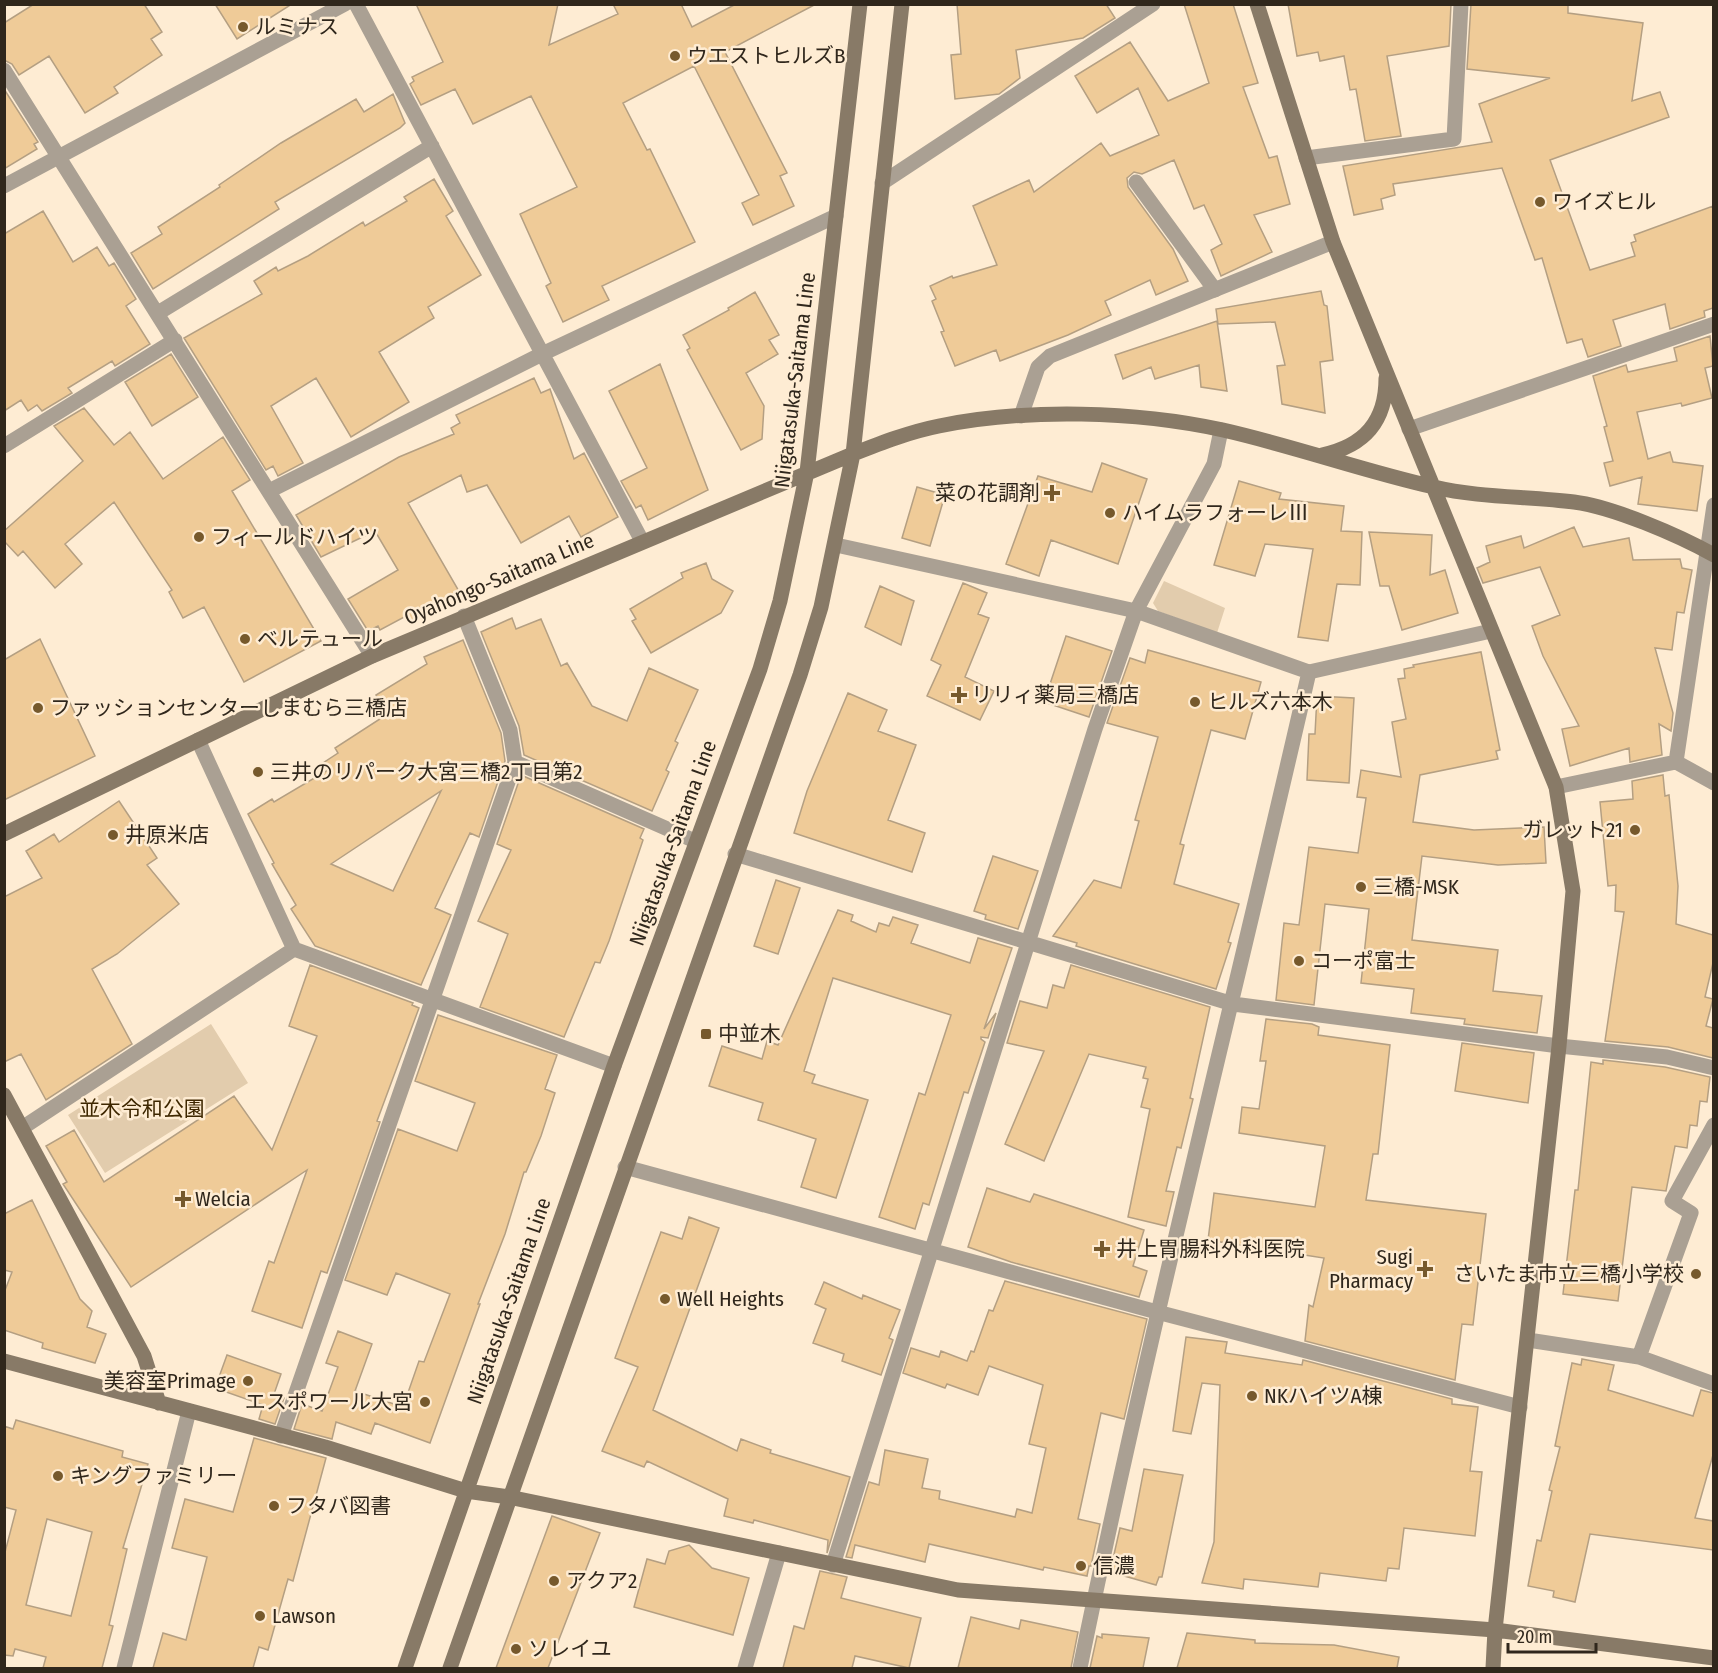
<svg xmlns="http://www.w3.org/2000/svg" width="1718" height="1673" viewBox="0 0 1718 1673" font-family="'Fira Sans Condensed','Noto Sans JP',sans-serif">
	<style>
		.green { fill: #e2ccad }
		.building { fill: #efcb98; stroke: #b49f82; stroke-width: 1.5; fill-rule: evenodd }
		.lines { fill: none; stroke-linecap: round; stroke-linejoin: round }
		.lane { stroke: #aaa093; stroke-width: 15 }
		.street { stroke: #aaa093; stroke-width: 15 }
		.secondary { stroke: #887a67; stroke-width: 15 }
		.poi-dot { fill: #76592c; stroke: #feecd3; stroke-width: 2 }
		.labels { text-anchor: middle; stroke-width: 5; stroke-linejoin: round; paint-order: stroke }
		.poi-label { font-size: 21px; fill: #30271c; stroke: #feecd3; text-anchor: start }
		.street-label { font-size: 21px; fill: #30271c; stroke: #feecd3 }
		.park-label { font-size: 21px; fill: #3e2700; stroke: #feecd3 }
	</style>
	<rect width="100%" height="100%" fill="#feecd3"/>
	<path class="green" d="M1164 581 1225 608 1217 633 1158 611 1153 603Z
		M211 1024 248 1083 105 1173 68 1115Z"/>
	<path class="building" d="M34 4H144L162 32 151 39 162 55 114 87 118 93 85 113 49 56 19 75 12 64 4 60V23Z
		M215 4H292L237 39Z
		M416 4H558L549 45 618 14 613 4H681L692 27 736 4H816L725 52 787 173 780 176 794 206 753 225 742 203 759 195 694 66 623 103 647 150 650 149 695 242 602 286 609 300 563 322 546 286 551 283 520 214 577 187 531 96 473 124 455 89 421 105 410 84 414 81 412 77 443 62Z
		M957 4H1106L1115 18 1083 38 1016 50 1020 78 999 94 955 99 951 55 961 54Z
		M1184 4H1233L1258 83 1243 87 1269 158 1277 156 1290 204 1254 215 1272 252 1221 276 1211 250 1222 244 1204 205 1194 209 1174 160 1142 174 1134 172 1127 178 1128 187 1173 249 1188 281 1156 295 1150 280 1105 301 1111 315 1068 335 1000 361 996 350 955 366 941 332 944 331 932 301 936 299 930 286 952 276 953 278 997 265 973 206 1029 180 1034 192 1101 143 1110 156 1159 135 1138 88 1097 113 1075 76 1130 42 1168 101 1209 83Z
		M1288 4H1451L1449 46 1387 56 1401 136 1365 141 1356 89 1350 90 1344 56 1320 61 1318 52 1297 56Z
		M1471 4H1568V13L1643 23 1632 101 1660 92 1669 117 1550 160 1590 270 1635 256 1631 243 1636 241 1634 235 1713 206V308L1704 311 1705 317 1670 329 1665 304 1613 320 1621 346 1588 357 1582 339 1567 343 1542 258 1535 260 1502 168 1393 184 1395 195 1381 199 1383 209 1354 215 1343 166 1492 142 1479 104 1550 78 1467 69Z
		M4 89 38 142 34 144 37 149 4 169Z
		M393 94 405 123 400 128 275 202 279 209 153 289 131 253 162 234 158 227 220 187 219 185 281 143 356 99 364 112Z
		M434 179 453 211 446 216 481 275 428 307 434 318 379 352 409 402 351 437 316 378 271 406 303 463 278 476 273 466 266 470 184 338 262 294 254 281 276 267 278 271 308 256 363 222 365 226 407 201 404 197Z
		M43 211 73 262 97 247 109 266 114 263 136 299 126 306 150 344 115 366 112 361 68 388 72 393 42 411 37 405 28 411 21 400 4 411V234Z
		M1321 291 1324 305 1327 306 1333 360 1320 362 1325 413 1282 404 1277 366 1285 365 1275 322 1218 324 1216 309Z
		M755 292 779 335 769 340 778 354 746 373 764 406 762 439 741 450 687 350 690 348 683 335 729 310 728 308Z
		M1217 321 1227 391 1201 387 1199 365 1155 379 1151 367 1123 379 1115 355Z
		M1710 336 1713 366 1705 368 1712 398 1682 406 1681 403 1637 412 1648 459 1670 452 1673 462 1703 466 1697 511 1638 504 1642 477 1610 486 1604 463 1613 461 1604 427 1607 426 1593 376 1626 365 1628 372 1677 361 1674 348Z
		M171 354 198 397 152 426 125 382Z
		M660 364 708 490 648 520 641 505 636 508 621 481 647 468 609 391Z
		M534 378 541 393 550 389 574 459 584 453 618 517 581 537 569 516 521 543 487 485 467 492 461 475 408 503 460 593 409 622 406 616 380 630 378 626 368 631 348 599 398 570 375 531 321 557 296 515 399 457 454 434 451 428 460 423 456 415Z
		M84 408 114 445 130 432 163 479 223 437 250 480 232 491 321 641 244 682 204 607 183 618 169 592 172 590 114 502 65 544 82 564 55 588 23 551 18 556 4 541V531L83 461 54 426Z
		M1102 463 1147 479 1118 564 1051 540 1039 576 1006 564 1038 476 1092 492Z
		M1239 481 1281 493 1279 499 1344 506 1341 531 1362 532 1360 585 1337 584 1328 641 1298 637 1313 549 1265 544 1255 576 1214 565Z
		M917 487 945 495 930 546 902 538Z
		M1574 527 1583 547 1629 538 1633 560 1680 559 1682 568 1692 570 1684 613 1677 612 1672 650 1655 648 1673 713 1671 731 1659 724 1662 755 1630 762 1629 748 1570 766 1562 729 1579 726 1543 656 1532 626 1560 615 1540 567 1483 583 1477 568 1490 562 1486 546 1521 536 1524 548Z
		M1369 532 1432 535 1430 575 1445 570 1458 613 1402 630 1389 586H1380Z
		M706 563 712 579 733 591 721 613 651 653 632 621 636 619 630 609 683 578 681 573Z
		M963 583 987 593 978 614 989 618 965 677 994 691 980 720 927 696 941 665 931 660Z
		M880 586 914 601 901 645 865 627Z
		M512 618 516 629 541 619 561 666 567 663 592 706 627 721 649 668 698 690 675 741 678 743 666 770 669 772 652 811 524 755 519 726 481 632Z
		M1066 636 1112 651 1089 717 1044 702Z
		M40 639 95 756 4 800V660Z
		M463 640 501 733 505 761 479 837 470 833 435 908 451 915 421 985 315 946 291 909 296 905 272 864 274 863 248 814 272 799 274 802 328 770 323 763 338 753 335 748 383 717 378 709 383 706 376 695 427 664 424 657ZM441 791 393 891 331 864Z
		M1148 650 1261 682 1245 739 1211 730 1180 844 1184 845 1174 884 1239 904 1228 942 1231 943 1216 989 1076 946 1077 943 1053 936 1094 880 1121 888 1139 821 1135 820 1158 737 1107 723 1130 658 1145 663Z
		M1481 652 1500 750 1496 751 1498 759 1420 775 1413 822 1474 830 1544 827 1546 863 1498 865 1422 856 1412 940 1498 950 1493 991 1542 996 1537 1033 1464 1024 1465 1019 1411 1013 1414 989 1361 983 1369 909 1325 904 1314 1005 1276 1000 1284 923 1299 925 1309 847 1358 853 1366 798 1357 797 1361 770 1401 777 1392 722 1406 719 1398 679 1405 678 1404 669 1414 667 1413 665Z
		M848 693 887 710 878 731 916 745 888 820 925 833 912 872 794 833 807 791Z
		M1317 696 1354 698 1349 783 1307 780 1309 734H1315Z
		M521 775 644 829 640 838 643 840 609 941 600 963 595 962 564 1037 480 1007 508 934 478 921 511 850 497 844Z
		M1663 775 1665 796 1669 795 1678 886 1676 924 1713 935V963L1705 997 1713 999 1706 1026 1713 1028V1058L1668 1047 1605 1041 1624 912 1615 911 1616 885 1608 886 1600 802 1633 799 1632 781Z
		M119 801 157 858 147 865 179 904 117 954 92 969 132 1044 46 1100 21 1054 4 1062V897L42 878 26 851 54 834 59 842Z
		M993 856 1038 871 1018 929 985 919 986 915 974 911Z
		M776 880 800 888 778 954 754 946Z
		M838 910 853 915 851 921 876 932 879 923 889 926 893 917 918 925 911 943 970 963 978 938 1012 948 984 1029 996 1013 988 1038 981 1037V1039L985 1042 968 1093 964 1092 929 1205 923 1203 915 1229 879 1217 919 1093 925 1095 951 1015 833 978 804 1071 815 1075 812 1083 868 1100 836 1198 801 1187 816 1139 758 1120 763 1103 709 1086 722 1046 762 1059 767 1041 778 1045Z
		M310 965 413 1003 412 1005 419 1008 377 1121 380 1122 327 1273 321 1271 302 1328 252 1311 269 1261 274 1263 307 1170 131 1287 63 1184 67 1182 46 1146 74 1130 104 1182 234 1096 272 1150 317 1036 289 1026Z
		M1071 965 1210 1007 1190 1098 1193 1099 1181 1148 1177 1147 1166 1191 1174 1192 1166 1226 1128 1217 1150 1109 1141 1107 1148 1079 1143 1078 1146 1067 1089 1054 1044 1161 1005 1144 1044 1051 1007 1043 1020 1001 1047 1008 1053 985 1064 988Z
		M438 1015 557 1055 545 1089 555 1093 541 1136 526 1172H524L505 1234 478 1304H480L430 1443 375 1423 371 1434 336 1422 332 1439 294 1429 302 1404 322 1411 338 1367 326 1363 338 1331 372 1344 355 1391 403 1407 419 1361 424 1362 450 1294 396 1273 387 1295 345 1280 398 1129 457 1151 475 1103 415 1081Z
		M1266 1019 1312 1024 1319 1027 1318 1035 1390 1045 1378 1154H1373L1366 1200 1486 1214 1473 1325 1462 1324 1455 1380 1305 1341 1309 1305 1313 1307 1324 1258 1208 1240 1214 1193 1315 1207 1325 1146 1239 1133 1242 1107 1259 1109 1266 1061H1260Z
		M1462 1043 1534 1053 1528 1103 1455 1091Z
		M1603 1060 1665 1067 1710 1077 1707 1102 1700 1101 1697 1126 1690 1125 1687 1148 1675 1146 1666 1191 1632 1187 1618 1301 1563 1294 1575 1190H1578L1591 1062 1603 1064Z
		M987 1188 1030 1202 1034 1194 1144 1230 1133 1266 1147 1271 1139 1297 1011 1262 968 1247Z
		M32 1200 80 1299 92 1311 87 1327 106 1334 95 1363 42 1348 43 1343 4 1330V1293L12 1272 4 1270V1214Z
		M689 1217 719 1228 653 1410 737 1451 741 1439 771 1450 770 1453 850 1477 827 1553 828 1540 754 1520 753 1523 724 1516 728 1499 647 1461 644 1467 602 1451 638 1367 615 1358 661 1232 682 1239Z
		M1005 1281 1147 1319 1124 1419 1101 1413 1078 1519 1100 1524 1091 1566H1089L1087 1576 1044 1567 1043 1570 929 1544 925 1562 855 1545 852 1558 846 1557 869 1482 879 1485 885 1450 928 1459 922 1488 940 1491 939 1499 1015 1517 1017 1509 1032 1513 1046 1448 1029 1444 1043 1385 989 1366 978 1395 947 1384 945 1388 903 1373 911 1348 939 1357 941 1351 967 1361 971 1351 974 1352 989 1310 993 1311Z
		M824 1282 862 1299 863 1295 900 1310 889 1338 893 1340 881 1375 842 1361 844 1354 813 1343 826 1309 815 1304Z
		M1186 1337 1227 1342 1225 1353 1302 1365 1303 1360 1452 1399V1404L1478 1407 1470 1471 1482 1472 1475 1536 1404 1528 1399 1569 1388 1568 1386 1581 1320 1573 1318 1587 1244 1579 1243 1589 1202 1583 1214 1542 1220 1385 1202 1383 1191 1434 1173 1431Z
		M227 1355 281 1374 274 1394 284 1398 275 1424 259 1419 263 1405 215 1388Z
		M1582 1359 1614 1365 1608 1390 1693 1416 1701 1390 1713 1393V1455L1695 1518 1713 1521V1550L1590 1534 1575 1602 1553 1597 1554 1591 1528 1586 1537 1540 1541 1541 1552 1491 1549 1490 1560 1447 1555 1446 1572 1363 1581 1365Z
		M16 1420 123 1451 122 1457 148 1464 123 1548 127 1549 109 1625 113 1626 102 1668H43L46 1657 15 1649 13 1656 4 1655V1556L16 1510 4 1507V1426L13 1429ZM47 1519 92 1532 71 1616 26 1605Z
		M254 1438 326 1458 293 1581 288 1579 268 1650 259 1647 253 1668H153L163 1633 186 1640 207 1557 172 1548 185 1499 233 1512Z
		M1144 1469 1183 1475 1162 1577H1159L1156 1585 1110 1572 1120 1528 1132 1531Z
		M552 1516 600 1533 548 1668H496Z
		M689 1545 712 1568 749 1578 733 1635 634 1607 647 1559 665 1564 669 1551Z
		M820 1571 847 1577 841 1598 921 1618 909 1668 855 1656 852 1668H783L794 1626 804 1629Z
		M971 1617 1019 1629 1021 1620 1078 1632 1071 1668H958Z
		M1187 1633 1255 1640V1643L1334 1645 1399 1657 1397 1668H1177Z
		M1102 1634 1149 1638 1143 1668H1090L1097 1636 1102 1638Z"/>
	<g class="lines">
		<path class="lane" d="M1136 182 1215 290
			M1559 1046 1667 1057 1714 1068"/>
		<path class="street" d="M356 4 642 541
			M4 70 372 656
			M1306 158 1454 139 1461 4
			M882 183 1153 4
			M4 186 345 4
			M158 313 432 146
			M1021 416 1038 367 1050 356 1333 242
			M1409 429 1714 324
			M4 446 175 340
			M269 491 542 354 836 216
			M836 545 1136 611 1309 672 1491 631
			M464 616 510 730 515 762 695 841
			M198 740 294 949 614 1066
			M1676 762 1714 505
			M1556 787 1676 762 1714 783
			M735 854 1233 1004 1559 1046
			M22 1128 294 949
			M625 1167 1157 1312 1520 1407
			M1528 1340 1639 1357 1714 1384
			M1639 1357 1691 1213 1672 1201 1714 1125
			M281 1436 515 762
			M833 1565 1095 729 1136 611 1214 464 1221 430
			M124 1668 189 1411
			M745 1668 779 1553
			M1080 1668C1148 1335 1233 1004 1309 672"/>
		<path class="secondary" d="M1257 4 1333 242 1556 787 1573 891 1559 1046 1495 1630 1493 1668
			M1322 455C1364 446 1386 422 1386 378
			M4 834 372 656 853 454C881 443 909 432 939 426 1027 408 1136 411 1223 430 1294 446 1363 471 1434 487 1480 498 1527 496 1574 502 1613 507 1678 535 1714 555
			M4 1095 144 1356 159 1403
			M4 1361 325 1447 466 1491 509 1497 958 1590 1495 1630 1714 1658
			M405 1668 614 1066 760 669 780 601 807 472 860 4
			M450 1668 800 675 821 607 853 454 902 4"/>
	</g>
	<g class="poi-dot">
		<circle cx="243" cy="27" r="6"/>
		<circle cx="675" cy="56" r="6"/>
		<circle cx="1540" cy="202" r="6"/>
		<path d="M1049 484h6v6h6v6h-6v6h-6v-6h-6v-6h6z"/>
		<circle cx="1110" cy="513" r="6"/>
		<circle cx="199" cy="537" r="6"/>
		<circle cx="245" cy="639" r="6"/>
		<path d="M956 686h6v6h6v6h-6v6h-6v-6h-6v-6h6z"/>
		<circle cx="1195" cy="702" r="6"/>
		<circle cx="38" cy="708" r="6"/>
		<circle cx="258" cy="772" r="6"/>
		<circle cx="1635" cy="830" r="6"/>
		<circle cx="113" cy="835" r="6"/>
		<circle cx="1361" cy="887" r="6"/>
		<circle cx="1299" cy="961" r="6"/>
		<rect x="700" y="1028" width="12" height="12" rx="3"/>
		<path d="M180 1190h6v6h6v6h-6v6h-6v-6h-6v-6h6z"/>
		<path d="M1099 1240h6v6h6v6h-6v6h-6v-6h-6v-6h6z"/>
		<path d="M1422 1260h6v6h6v6h-6v6h-6v-6h-6v-6h6z"/>
		<circle cx="1696" cy="1274" r="6"/>
		<circle cx="665" cy="1299" r="6"/>
		<circle cx="248" cy="1381" r="6"/>
		<circle cx="1252" cy="1396" r="6"/>
		<circle cx="425" cy="1402" r="6"/>
		<circle cx="58" cy="1476" r="6"/>
		<circle cx="274" cy="1506" r="6"/>
		<circle cx="1081" cy="1566" r="6"/>
		<circle cx="554" cy="1581" r="6"/>
		<circle cx="260" cy="1616" r="6"/>
		<circle cx="516" cy="1649" r="6"/>
	</g>
	<g class="labels">
		<g class="poi-label">
			<text x="255" y="34">ルミナス</text>
			<text x="687" y="63">ウエストヒルズB</text>
			<text x="1552" y="209">ワイズヒル</text>
			<text x="1040" y="500" text-anchor="end">菜の花調剤</text>
			<text x="1122" y="520">ハイムラフォーレⅢ</text>
			<text x="211" y="544">フィールドハイツ</text>
			<text x="257" y="646">ベルテュール</text>
			<text x="971" y="702">リリィ薬局三橋店</text>
			<text x="1207" y="709">ヒルズ六本木</text>
			<text x="50" y="715">ファッションセンターしまむら三橋店</text>
			<text x="270" y="779">三井のリパーク大宮三橋2丁目第2</text>
			<text x="1623" y="837" text-anchor="end">ガレット21</text>
			<text x="125" y="842">井原米店</text>
			<text x="1373" y="894">三橋-MSK</text>
			<text x="1311" y="968">コーポ富士</text>
			<text x="718" y="1041">中並木</text>
			<text x="195" y="1206">Welcia</text>
			<text x="1116" y="1256">井上胃腸科外科医院</text>
			<text x="1413" y="1264" text-anchor="end">Sugi<tspan x="1413" dy="24">Pharmacy</tspan></text>
			<text x="1684" y="1281" text-anchor="end">さいたま市立三橋小学校</text>
			<text x="677" y="1306">Well Heights</text>
			<text x="236" y="1388" text-anchor="end">美容室Primage</text>
			<text x="1264" y="1403">NKハイツA棟</text>
			<text x="413" y="1409" text-anchor="end">エスポワール大宮</text>
			<text x="70" y="1483">キングファミリー</text>
			<text x="286" y="1513">フタバ図書</text>
			<text x="1093" y="1573">信濃</text>
			<text x="566" y="1588">アクア2</text>
			<text x="272" y="1623">Lawson</text>
			<text x="528" y="1656">ソレイユ</text>
		</g>
		<g class="street-label">
			<text transform="translate(795 380) rotate(-83)" y="7">Niigatasuka-Saitama Line</text>
			<text transform="translate(499 579) rotate(-23)" y="7">Oyahongo-Saitama Line</text>
			<text transform="translate(673 843) rotate(-70)" y="7">Niigatasuka-Saitama Line</text>
			<text transform="translate(509 1301) rotate(-71)" y="7">Niigatasuka-Saitama Line</text>
		</g>
		<g class="park-label">
			<text x="142" y="1116">並木令和公園</text>
		</g>
	</g>
	<rect width="1718" height="1673" fill="none" stroke="#30271c" stroke-width="12"/>
	<path d="M1508 1643v9h88v-9" fill="none" stroke="#30271c" stroke-width="3"/>
	<text x="1517" y="1643" font-size="18" fill="#30271c" stroke="#feecd3" stroke-width="4.5" paint-order="stroke">20 m</text>
</svg>
